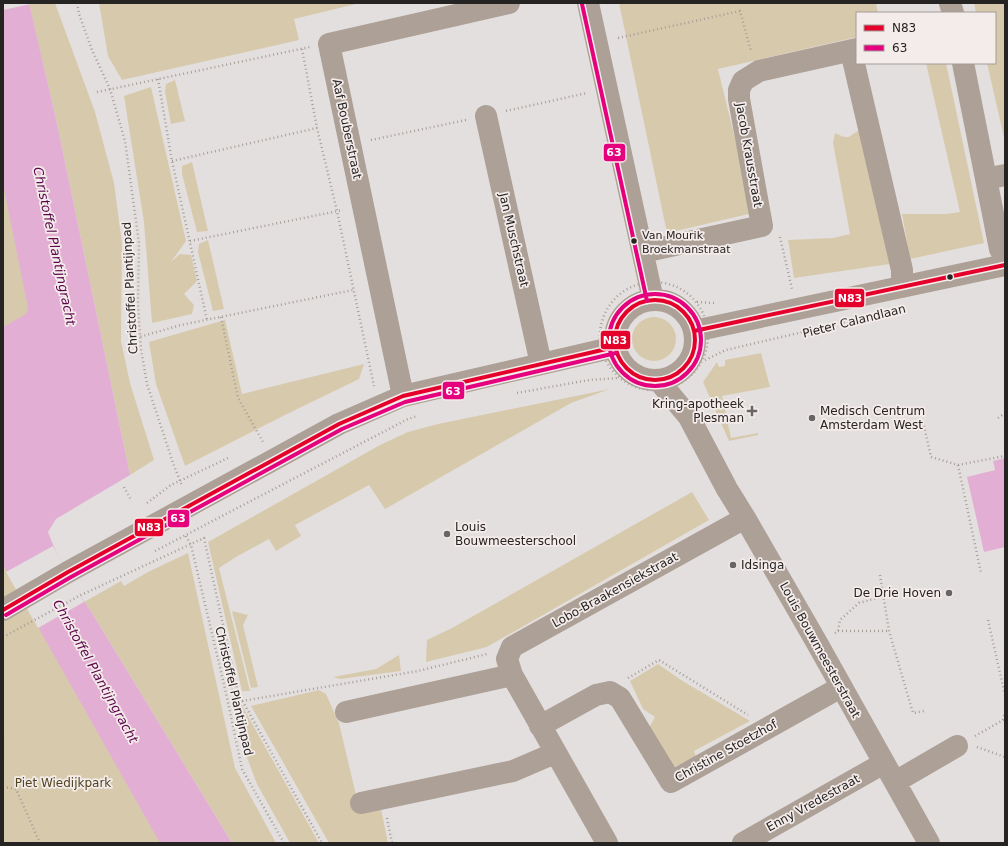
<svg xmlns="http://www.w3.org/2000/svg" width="1008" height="846" viewBox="0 0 1008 846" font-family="'DejaVu Sans',sans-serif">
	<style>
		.green { fill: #d7caac }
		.water { fill: #e3aed3 }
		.pier { fill: #e4dfdf }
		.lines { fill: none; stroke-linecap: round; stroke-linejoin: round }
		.path { stroke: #a69e98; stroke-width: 2.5; stroke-dasharray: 1 3; stroke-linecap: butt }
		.minor { stroke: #ada096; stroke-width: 22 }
		.bus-1-casing { stroke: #f4ecea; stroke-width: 7 }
		.bus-2-casing { stroke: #f4ecea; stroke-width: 7 }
		.bus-1 { stroke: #e4002b; stroke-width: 4 }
		.bus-2 { stroke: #e5007d; stroke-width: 4 }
		.bus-dot { fill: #262323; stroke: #f4ecea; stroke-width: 1.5 }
		.poi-dot { fill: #686565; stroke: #f4ecea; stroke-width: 1.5 }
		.labels { text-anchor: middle; stroke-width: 3.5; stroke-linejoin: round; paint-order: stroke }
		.bus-label { font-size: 11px; fill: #262323; stroke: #f4ecea; text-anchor: start }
		.street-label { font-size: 12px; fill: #262323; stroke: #f4ecea }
		.poi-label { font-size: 12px; fill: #262323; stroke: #f4ecea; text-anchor: start }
		.park-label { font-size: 12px; fill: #50441f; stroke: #f4ecea }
		.water-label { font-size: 13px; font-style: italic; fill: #5d044d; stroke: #f4ecea }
		.line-badge { stroke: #f4ecea; stroke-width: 1.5 }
		.badge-label { font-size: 11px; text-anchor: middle; font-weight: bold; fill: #fff }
	</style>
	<rect width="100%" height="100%" fill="#e4dfdf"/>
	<path class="green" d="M39 3H55L95 112 114 183 122 244 121 341 130 383 154 460 130 475 56 119 29 4Z
		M99 3H360L294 19 299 40 122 80 108 56Z
		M619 3H876L878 13H857V37L718 69 753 213 667 233Z
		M974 3H1005V142L987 63H995V13H976Z
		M926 63H946L984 243 910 259 902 214H946L960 212Z
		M175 80 185 121 171 124 165 92 166 84Z
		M151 87 186 241 171 262 180 254 191 255 197 281 184 294 194 305 192 314 152 323 144 222 124 96Z
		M861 129 890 264 794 278 788 240 833 238 850 234 833 143 835 133C851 141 848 136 861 129Z
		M3 162 36 329 3 364Z
		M192 162 208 231 197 232 182 174V166Z
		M208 240 224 309 213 311 198 252 199 244Z
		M632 339a22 22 0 1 1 44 0a22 22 0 1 1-44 0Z
		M225 320 242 394 364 364 359 379 287 414 185 466 156 384 149 342Z
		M761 353 770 387 722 396 731 438 758 433V435L729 441 703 382 717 362 719 367 725 366V360Z
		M610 389 571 403 385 509 369 485 295 525 301 536 276 551 269 539 236 557 219 568 250 691H242L208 542 380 445 408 432 438 424Z
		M692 492 709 520 487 647 426 662 427 640 452 628Z
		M3 535 167 843H3Z
		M188 553 235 768 276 843H232L92 613 84 602 121 581 124 586 148 572Z
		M232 611 248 615 243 625 258 687 251 688Z
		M399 655 401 671 340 679 333 677 376 669Z
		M658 664 681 680 750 721 694 751 696 757 674 767 649 728 655 717 643 709 630 681Z
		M231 686 319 843H290L257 784 246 755Z
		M319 690 326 694 339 723 360 812 381 809 388 843H329L251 706Z"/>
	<path class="water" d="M3 3H29L56 119 130 475 56 519 48 532C58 559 76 590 92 613L232 843H160L3 565V327L26 314 28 308 3 184Z
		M1005 458V547L984 552 967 477 995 470 993 461Z"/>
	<path class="pier" d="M3 3H31V4L3 10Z
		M53 546 84 602 38 628 6 572Z"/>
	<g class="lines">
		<path class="path" d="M77 3 79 14 92 50 110 89 125 141 139 243 138 305 141 349 147 384 173 463 182 486
			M618 38 740 11 751 51
			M302 49 317 128 337 211 374 386
			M158 79 172 161 207 320
			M97 92 310 47
			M506 111 587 93
			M371 140 466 120
			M172 161 317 128
			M780 237 792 289
			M190 241 343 210
			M600 336a54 54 0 1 1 108 0a54 54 0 1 1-108 0Z
			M697 302 716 303
			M221 317 238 398 263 442
			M129 340 181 325 353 290
			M705 360 726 350 854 320
			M517 393 589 380 619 378
			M998 418 1005 413
			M923 422 931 457 958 465 1005 456
			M958 465 981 573
			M124 487 131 500
			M147 503 171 485 228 458
			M186 536 191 545 226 693 242 769 284 843
			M155 551 408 419 417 416
			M880 575 889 631 913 713 924 711
			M988 620 1005 695
			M838 631H889
			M835 633 838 631 840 620 859 603 884 596
			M3 637 81 595 204 538 238 693 322 843
			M628 678 659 660 748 715
			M242 701 418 671 487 654
			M1003 720 1005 712
			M3 734V759
			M975 736 1005 719
			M977 747 1005 757
			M3 787 16 789 40 843
			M387 818 392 843"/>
		<path class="minor" d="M588 3 653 300
			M950 3 953 13
			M851 51 902 270V287
			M963 63 1000 249 1005 258
			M486 116 541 364
			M986 179 1005 175
			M643 252 762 226 739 99V90L743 81 759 71 857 49
			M615 340a40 40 0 1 1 80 0a40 40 0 1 1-80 0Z
			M694 331 1005 265
			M658 380 689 417 727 489 745 518 817 643 929 843
			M403 396 329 44 509 3
			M3 610 68 572 339 424 403 396 615 347
			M346 712 512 675
			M540 726 596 695 610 692 620 698 671 782 841 687
			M895 782 957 746
			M361 803 513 771 555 753
			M607 843 512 675 507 659 512 647 745 518
			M743 843 884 763"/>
		<defs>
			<path id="bus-1" d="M615 340a40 40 0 1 1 80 0a40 40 0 1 1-80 0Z
				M694 331 1005 265
				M3 610 68 572 339 424 403 396 615 347"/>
			<path id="bus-2" d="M582 4 647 301
				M609 340a46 46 0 1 1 92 0a46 46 0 1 1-92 0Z
				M6 615 71 577 342 429 405 402 616 353"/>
		</defs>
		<use href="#bus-1" class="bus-1-casing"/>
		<use href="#bus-2" class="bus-2-casing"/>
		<use href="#bus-1" class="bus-1"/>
		<use href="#bus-2" class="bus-2"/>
	</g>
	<g class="bus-dot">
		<circle cx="634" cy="241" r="3.5"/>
		<circle cx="950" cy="277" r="3.5"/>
	</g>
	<g class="poi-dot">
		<path d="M750 405h4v4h4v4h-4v4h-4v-4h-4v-4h4z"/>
		<circle cx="812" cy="418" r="4"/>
		<circle cx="447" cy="534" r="4"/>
		<circle cx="733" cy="565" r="4"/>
		<circle cx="949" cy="593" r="4"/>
	</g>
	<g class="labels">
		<g class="bus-label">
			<text x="642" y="239">Van Mourik<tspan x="642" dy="14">Broekmanstraat</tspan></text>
		</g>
		<g class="street-label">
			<text transform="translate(347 129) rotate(78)" y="4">Aaf Bouberstraat</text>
			<text transform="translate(749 155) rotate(80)" y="4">Jacob Krausstraat</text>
			<text transform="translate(514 240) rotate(77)" y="4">Jan Muschstraat</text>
			<text transform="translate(130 288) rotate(-93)" y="4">Christoffel Plantijnpad</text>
			<text transform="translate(854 321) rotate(-14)" y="4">Pieter Calandlaan</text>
			<text transform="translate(615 590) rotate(-29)" y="4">Lobo-Braakensiekstraat</text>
			<text transform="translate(820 650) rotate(61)" y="4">Louis Bouwmeesterstraat</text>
			<text transform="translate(234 691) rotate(77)" y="4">Christoffel Plantijnpad</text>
			<text transform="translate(726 751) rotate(-29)" y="4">Christine Stoetzhof</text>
			<text transform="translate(813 803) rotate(-29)" y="4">Enny Vredestraat</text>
		</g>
		<g class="poi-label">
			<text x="744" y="408" text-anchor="end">Kring-apotheek<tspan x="744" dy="14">Plesman</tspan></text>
			<text x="820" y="415">Medisch Centrum<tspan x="820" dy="14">Amsterdam West</tspan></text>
			<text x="455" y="531">Louis<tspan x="455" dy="14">Bouwmeesterschool</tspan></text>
			<text x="741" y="569">Idsinga</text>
			<text x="941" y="597" text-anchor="end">De Drie Hoven</text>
		</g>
		<g class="park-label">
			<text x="63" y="787">Piet Wiedijkpark</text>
		</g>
		<g class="water-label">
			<text transform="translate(55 246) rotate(78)" y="5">Christoffel Plantijngracht</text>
			<text transform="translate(96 671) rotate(61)" y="5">Christoffel Plantijngracht</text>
		</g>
	</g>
	<g class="line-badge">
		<rect x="603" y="143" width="23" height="19" rx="4" fill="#e5007d"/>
		<rect x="834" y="288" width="31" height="20" rx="4" fill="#e4002b"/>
		<rect x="600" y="330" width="31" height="20" rx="4" fill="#e4002b"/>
		<rect x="442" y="381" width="23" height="19" rx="4" fill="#e5007d"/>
		<rect x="167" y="509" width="23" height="19" rx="4" fill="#e5007d"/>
		<rect x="134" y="518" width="30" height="19" rx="4" fill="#e4002b"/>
	</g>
	<g class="badge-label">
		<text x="614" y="156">63</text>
		<text x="850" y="302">N83</text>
		<text x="615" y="344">N83</text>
		<text x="453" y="395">63</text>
		<text x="178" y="522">63</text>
		<text x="149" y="531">N83</text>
	</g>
	<rect width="1008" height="846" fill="none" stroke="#262323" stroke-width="8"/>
	<rect x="856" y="12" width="140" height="52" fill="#f4ecea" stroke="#a29c9a"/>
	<rect x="864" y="25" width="20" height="6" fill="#e4002b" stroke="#a29c9a"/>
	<text x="892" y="32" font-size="12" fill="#262323">N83</text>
	<rect x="864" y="45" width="20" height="6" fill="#e5007d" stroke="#a29c9a"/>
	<text x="892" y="52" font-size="12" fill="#262323">63</text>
</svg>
